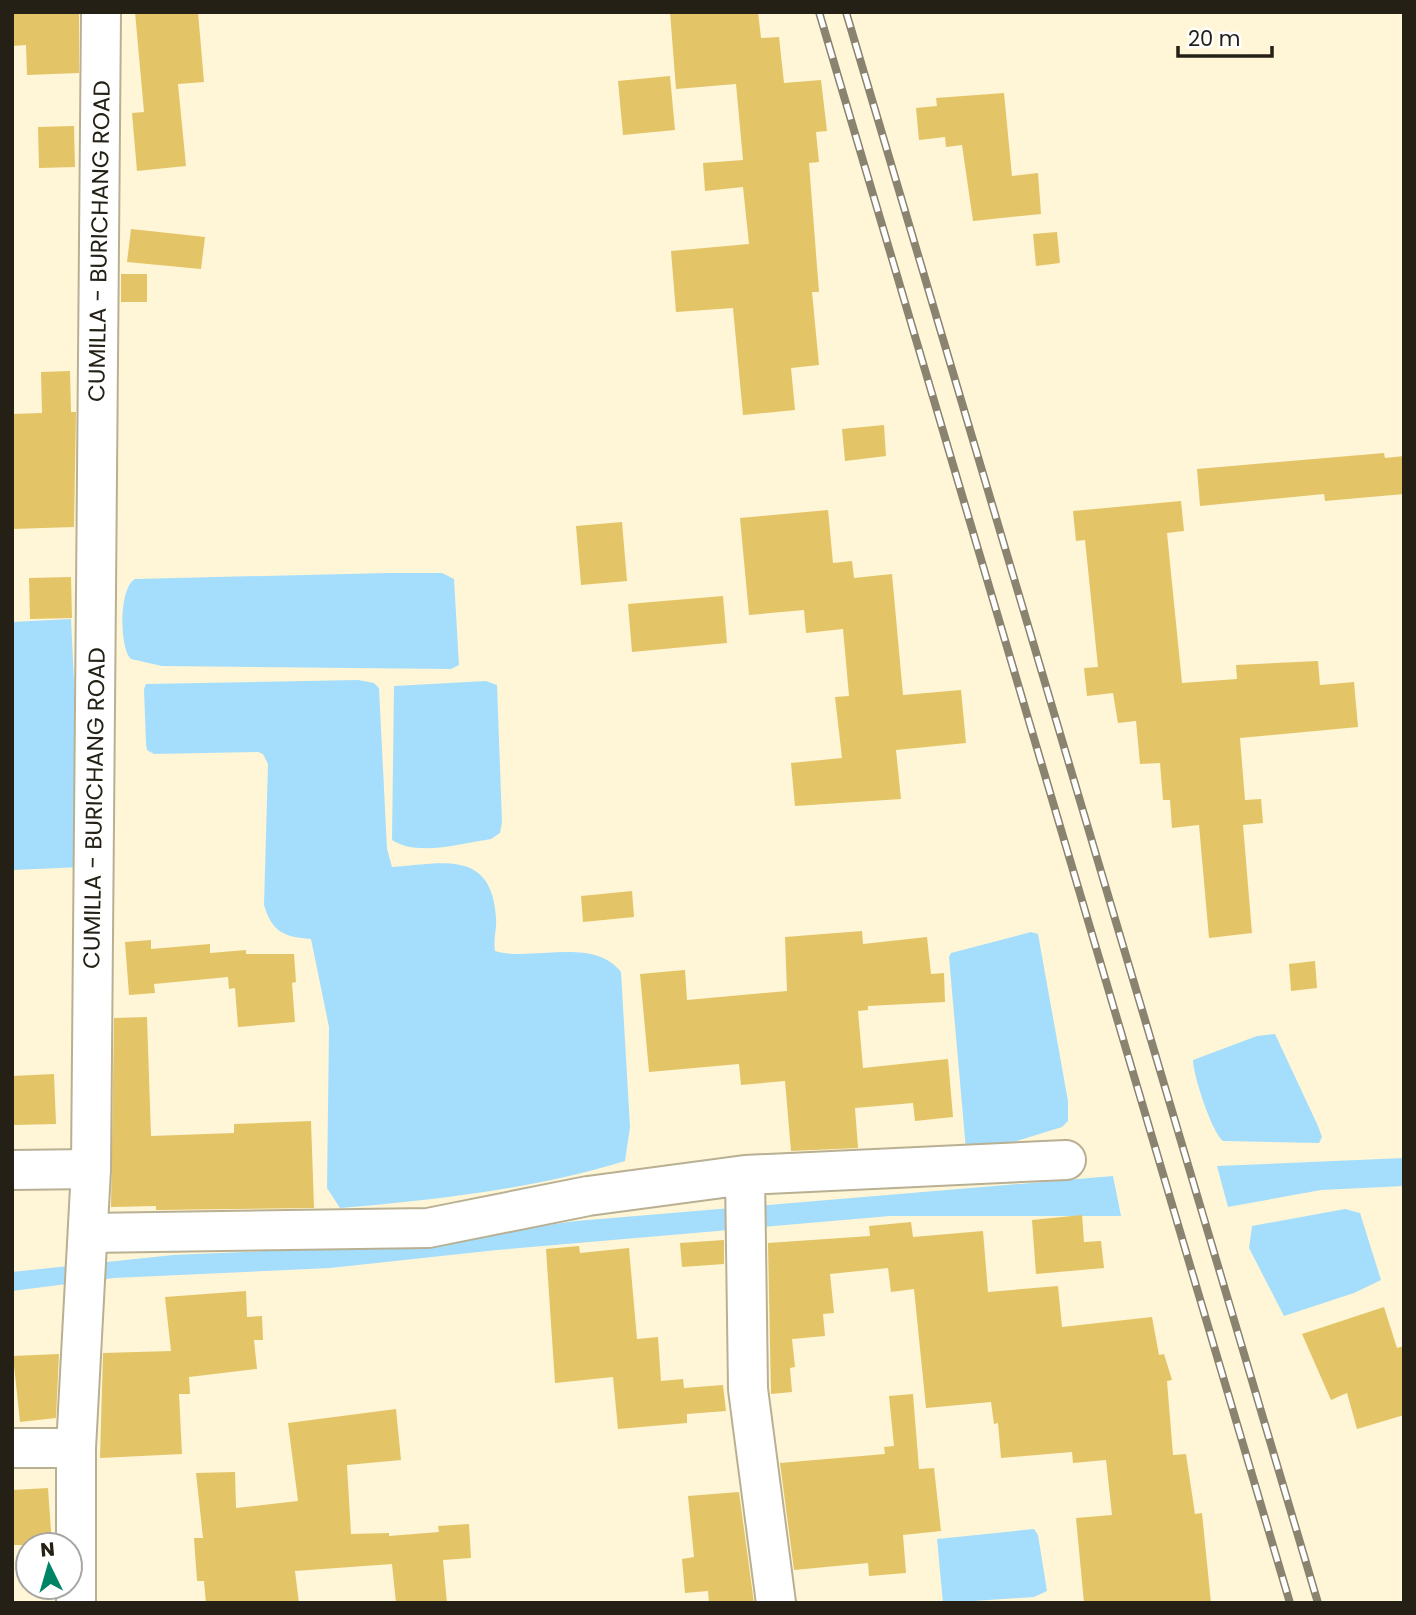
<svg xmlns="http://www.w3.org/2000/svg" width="1416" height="1615" viewBox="0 0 1416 1615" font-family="Poppins,sans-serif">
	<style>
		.water { fill: #a5defc }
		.building { fill: #e3c567 }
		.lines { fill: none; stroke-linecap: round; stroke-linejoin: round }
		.minor-casing { stroke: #b9b093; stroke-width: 42 }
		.secondary-casing { stroke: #b9b093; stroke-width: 42 }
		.minor { stroke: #fff; stroke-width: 38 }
		.secondary { stroke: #fff; stroke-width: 38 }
		.rail-casing { stroke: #8a836f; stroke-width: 8 }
		.rail { stroke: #fff; stroke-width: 5; stroke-dasharray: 16; stroke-linecap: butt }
		.labels { text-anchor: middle; stroke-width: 7; stroke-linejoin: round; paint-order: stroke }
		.street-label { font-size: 23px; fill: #242016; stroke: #fff }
	</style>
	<rect width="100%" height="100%" fill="#fff5d7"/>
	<path class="water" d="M387 573H442L454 579 459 665 451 669 162 666 131 659C119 648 119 587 135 579Z
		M71 619 83 867 12 870V622Z
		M358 680 374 683 379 688 387 849 392 867C441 864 492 848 496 918 497 929 493 939 495 951 533 962 593 936 621 972L630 1127 625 1161C533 1189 436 1200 340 1208L327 1188 329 1027 311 939C284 937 272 932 264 905L268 764 263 754 258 752 154 754 147 750 146 744 144 689 146 684Z
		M486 681 497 685 502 822 500 833 491 839C463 843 417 857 392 840L394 686Z
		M1031 932 1038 934 1068 1101V1121L1062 1127 991 1149 966 1150 949 957 951 953Z
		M1275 1034 1318 1126 1322 1137 1319 1143 1223 1141C1212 1133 1193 1075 1193 1060L1257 1036Z
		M1404 1158V1186L1321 1190 1228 1207 1217 1166Z
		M1113 1176 1121 1216H890L497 1250 330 1268 114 1278 12 1291V1272L173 1255 405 1245 576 1221Z
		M1345 1209 1360 1213 1381 1280 1354 1293 1284 1316 1249 1248 1252 1226Z
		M1034 1529 1038 1535 1047 1591 1034 1597 943 1603 937 1539Z"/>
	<path class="building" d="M12 12H79V73L27 75 26 45 12 46Z
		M135 12H198L204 82 178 84 186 166 137 171 132 113 144 112Z
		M670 12H758L761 38 779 37 784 83 821 80 827 131 816 132 819 162 809 163 819 292H812L819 365 791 368 795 410 743 415 733 308 676 312 671 251 749 244 743 187 705 191 703 163 743 160 736 84 676 89Z
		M670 76 675 130 623 135 618 81Z
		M1004 93 1012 176 1038 173 1041 214 973 221 962 145 946 147 945 137 919 140 916 108 937 106 936 98Z
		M74 126 75 167 39 168 38 127Z
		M131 229 205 237 201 269 127 262Z
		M1057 232 1060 263 1036 266 1033 234Z
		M121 274H147V302H121Z
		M70 371 71 412H76L74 527 12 529V414L42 413 41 372Z
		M884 425 886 456 845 461 842 429Z
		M1384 453 1385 458 1404 456V494L1325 501 1324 494 1200 506 1197 469Z
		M1181 501 1184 531 1167 533 1182 683 1237 679 1236 665 1318 661 1320 685 1354 682 1358 727 1240 738 1245 800 1261 799 1263 823 1243 825 1252 933 1209 938 1199 825 1172 828 1170 800H1163L1160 763 1140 764 1136 721 1118 723 1113 693 1087 696 1084 668 1098 667 1085 540 1076 541 1073 511Z
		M828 510 833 563 852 561 854 578 892 574 903 695 961 690 966 743 896 750 901 799 795 806 791 763 842 758 835 697 849 696 843 629 806 633 804 610 749 615 740 518Z
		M622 522 627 581 581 585 576 526Z
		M71 577 72 618 30 619 29 578Z
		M723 596 727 643 632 652 628 604Z
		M632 891 634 917 583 922 581 896Z
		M862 931 863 944 927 937 931 974 944 973 945 1002 868 1006V1010L858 1011 863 1068 948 1059 953 1117 915 1121 913 1103 855 1108 858 1148 791 1151 785 1081 741 1085 739 1064 649 1072 640 974 685 970 687 1000 787 991 785 937Z
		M151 940V949L210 944V953L246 950V954H294L296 982 292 983 295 1022 238 1027 235 988 229 989 228 977 154 984 155 993 129 995 125 942Z
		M1315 961 1317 988 1291 991 1289 964Z
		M147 1017 151 1136 234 1133V1124L311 1121 314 1208 156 1210V1206L111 1207 114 1018Z
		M54 1074 56 1124 12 1125V1076Z
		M1082 1215 1084 1242 1101 1241 1104 1268 1036 1274 1032 1220Z
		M911 1222 913 1237 983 1231 988 1292 1058 1286 1062 1327 1152 1317 1159 1355 1164 1354 1172 1380 1167 1381 1173 1455 1186 1454 1195 1514 1202 1513 1211 1603H1084L1076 1518 1112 1515 1106 1460 1073 1463 1072 1452 1001 1458 998 1423 994 1424 991 1402 926 1408 914 1289 891 1292 888 1268 830 1274 834 1313 823 1314 825 1336 792 1339 795 1367 790 1368 792 1392 771 1394 768 1243 870 1236 869 1226Z
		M724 1240V1264L682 1267 680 1243Z
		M579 1246 580 1253 629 1248 637 1339 658 1337 661 1381 683 1379 684 1388 723 1385 726 1411 687 1414V1423L618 1429 613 1377 555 1383 546 1249Z
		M246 1291 247 1317 262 1316 263 1340H254L257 1369 189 1377 190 1394H179L182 1454 100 1458 103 1353 171 1351 165 1297Z
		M1384 1307 1397 1348 1404 1346V1415L1357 1429 1347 1393 1331 1400 1302 1334Z
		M59 1354 56 1418 20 1422 13 1356Z
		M913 1394 919 1469 934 1468 941 1531 903 1535 906 1573 869 1576 868 1563 794 1570 780 1463 885 1454 884 1447 894 1446 889 1396Z
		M396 1409 401 1460 347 1465 351 1534 389 1533V1536L439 1532 438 1526 469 1524 471 1558 443 1560 447 1603H396L392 1564 295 1571 299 1603H206L204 1581H197L194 1538H203L196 1473 235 1472 236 1508 298 1501 288 1423Z
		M48 1488 52 1545H12V1490Z
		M739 1492 754 1603H709L708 1591 685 1593 682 1559 694 1557 688 1496Z"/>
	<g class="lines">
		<defs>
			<path id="minor" d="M12 1170 91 1169
				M745 1175 748 1389 776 1603
				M89 1233 428 1228 588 1196 745 1175 1066 1160
				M12 1448H76"/>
			<path id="secondary" d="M76 1603V1448L91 1169 101 12"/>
		</defs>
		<use href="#minor" class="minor-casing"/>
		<use href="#secondary" class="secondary-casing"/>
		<use href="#minor" class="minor"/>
		<use href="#secondary" class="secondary"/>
		<defs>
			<path id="rail" d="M819 12 1290 1603
				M846 12 1318 1603"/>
		</defs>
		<use href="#rail" class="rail-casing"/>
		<use href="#rail" class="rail"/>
	</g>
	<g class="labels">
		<g class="street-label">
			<text transform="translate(99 241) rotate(-89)" y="8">CUMILLA - BURICHANG ROAD</text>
			<text transform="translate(94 808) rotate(-89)" y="8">CUMILLA - BURICHANG ROAD</text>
		</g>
	</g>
	<rect width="1416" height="1615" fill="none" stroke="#242016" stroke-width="28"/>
	<g transform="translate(49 1566) rotate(355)"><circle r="33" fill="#ffffff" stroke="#a7a6a2" stroke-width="2"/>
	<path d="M0-5L12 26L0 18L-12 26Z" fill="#018466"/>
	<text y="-10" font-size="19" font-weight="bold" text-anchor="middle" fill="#242016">N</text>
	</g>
	<path d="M1178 46v10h94v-10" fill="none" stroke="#242016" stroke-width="3.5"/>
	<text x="1188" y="46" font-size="21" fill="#242016" stroke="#ffffff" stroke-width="5" paint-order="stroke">20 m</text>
</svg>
